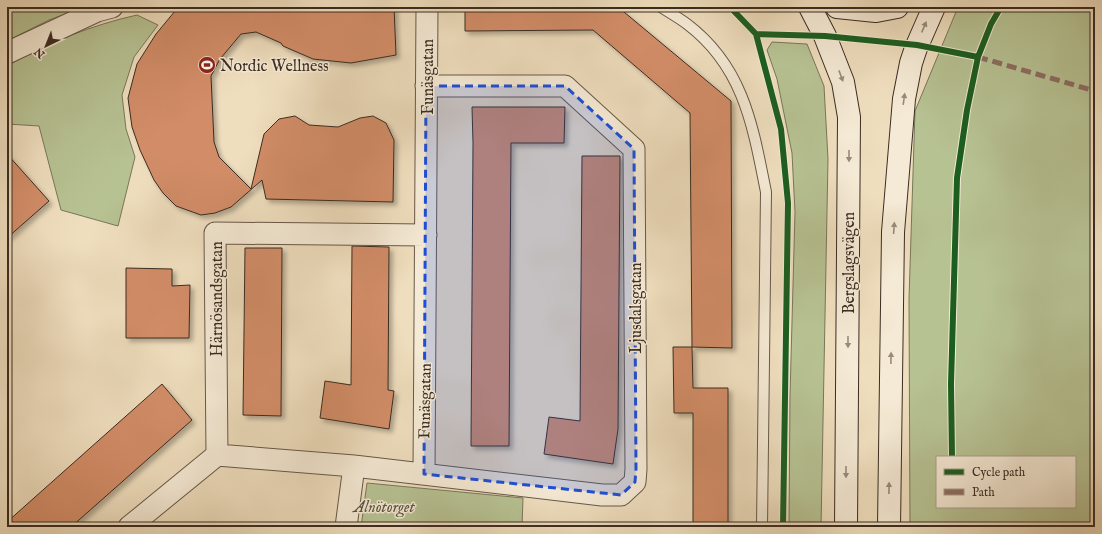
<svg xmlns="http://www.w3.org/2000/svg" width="1102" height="534" viewBox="0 0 1102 534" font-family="'IM FELL English',serif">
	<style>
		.green { fill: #b7c293; stroke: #78775a; fill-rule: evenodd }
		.building { fill: #d28d67; stroke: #3a2c22; filter: url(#shadow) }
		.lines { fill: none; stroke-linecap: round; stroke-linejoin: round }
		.service-casing { stroke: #675849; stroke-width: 12 }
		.minor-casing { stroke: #675849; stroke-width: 23 }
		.secondary-casing { stroke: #3a2c22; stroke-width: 24 }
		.service { stroke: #f5ead5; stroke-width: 10 }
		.minor { stroke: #f5ead5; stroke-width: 21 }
		.secondary { stroke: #f5ead5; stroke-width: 22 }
		.quiet { stroke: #8d6e63; stroke-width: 5; stroke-dasharray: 10 5; stroke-linecap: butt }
		.cycleway-casing { stroke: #f5ead5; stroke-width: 8 }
		.cycleway { stroke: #1b5e20; stroke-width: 6 }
		.oneway { fill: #988b7c }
		.marked { fill: #1d4ed8; fill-opacity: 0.2; stroke: #1d4ed8; stroke-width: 3; stroke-dasharray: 8 5; stroke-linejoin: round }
		.labels { text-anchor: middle; stroke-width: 3; stroke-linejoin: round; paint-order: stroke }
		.poi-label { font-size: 16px; fill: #3a2c22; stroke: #f5ead5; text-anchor: start }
		.street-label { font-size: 16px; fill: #3a2c22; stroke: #f5ead5 }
		.park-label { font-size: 16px; font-style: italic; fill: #59523e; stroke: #f5ead5 }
	</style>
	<defs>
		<filter id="shadow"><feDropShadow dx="3.5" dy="3.5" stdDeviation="2" flood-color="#0004"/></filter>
	</defs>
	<rect width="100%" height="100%" fill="#efdebe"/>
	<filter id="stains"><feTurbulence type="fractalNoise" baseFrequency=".005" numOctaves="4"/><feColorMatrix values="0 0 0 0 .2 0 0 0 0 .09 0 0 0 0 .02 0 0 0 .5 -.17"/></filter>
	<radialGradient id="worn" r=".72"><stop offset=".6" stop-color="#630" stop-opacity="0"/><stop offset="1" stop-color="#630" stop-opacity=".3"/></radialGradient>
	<path class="green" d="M7 7H85L49 20 7 41Z
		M958 7H1095V527H910L909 299 915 111ZM937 457H1075V507H937Z
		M137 15 158 25 134 57 122 95 126 129 135 157 118 226 61 210 39 126 7 124V66C47 43 92 25 137 15Z
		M772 42 807 44 824 86 828 159 821 527H789L790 396 795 212 792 153 777 79 767 50Z
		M367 483 523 498 522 527H361Z"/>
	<path class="building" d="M184 7H394L396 55 351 63 313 59 283 46 281 43 256 32 241 34 220 59 211 76 214 142 219 157 251 189 264 134 279 119 295 116 309 125 338 127 360 118 373 116 386 123 394 140 393 202 266 199 262 180 231 207 215 213 201 215 176 206 163 193 154 180 140 150 132 127 128 98 137 64 156 34 175 11Z
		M465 7H618L731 101 732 348 692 347 690 113 593 30 465 31Z
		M472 107H565L564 143H511L509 446H471L473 143Z
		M7 154 49 201 7 238Z
		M582 156H620L618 429 613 464 544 454 549 417 580 421Z
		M352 246 389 247 388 390 394 391 389 429 320 418 325 381 351 385Z
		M245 248H282L281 416 243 415Z
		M126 268 172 269V286L190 285 189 338H126Z
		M673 347H692L693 388H728V527H693V413H674Z
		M162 384 192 420 71 527H7V522Z"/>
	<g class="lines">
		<defs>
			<path id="service" d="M661 7C670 13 679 18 687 24 744 67 753 127 766 192L762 527"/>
			<path id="minor" d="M7 53 97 11 112 7
				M217 455 215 233 426 235
				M424 474 427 7
				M129 527 217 455 354 466 602 495H621L635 482 636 469 634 149 565 86H426
				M346 527 354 466"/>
			<path id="secondary" d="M810 7 825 36 843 82 849 117 846 527
				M837 7 876 11 897 7
				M889 527 893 232 904 99 911 63 916 48 934 7"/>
		</defs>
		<use href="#service" class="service-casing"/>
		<use href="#minor" class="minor-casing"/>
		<use href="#secondary" class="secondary-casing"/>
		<use href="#service" class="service"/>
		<use href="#minor" class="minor"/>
		<use href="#secondary" class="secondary"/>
		<path class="quiet" d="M978 57 1095 91"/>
		<defs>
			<path id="cycleway" d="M730 7 756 34 781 129 788 203 783 527
				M756 34 825 36 917 45 978 57
				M952 457 951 384 957 178 967 110 978 57 991 24 1001 7"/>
		</defs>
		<use href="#cycleway" class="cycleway-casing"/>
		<use href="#cycleway" class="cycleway"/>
	</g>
	<defs><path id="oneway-solid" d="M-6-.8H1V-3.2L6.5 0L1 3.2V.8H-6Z"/></defs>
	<g class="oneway">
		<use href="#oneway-solid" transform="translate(924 27) rotate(-67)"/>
		<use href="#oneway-solid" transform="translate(841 76) rotate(70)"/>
		<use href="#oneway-solid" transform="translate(904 99) rotate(-82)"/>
		<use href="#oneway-solid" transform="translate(849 156) rotate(90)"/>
		<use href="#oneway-solid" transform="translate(894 228) rotate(-86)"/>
		<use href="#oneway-solid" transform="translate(848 342) rotate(90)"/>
		<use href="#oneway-solid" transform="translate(891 358) rotate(-89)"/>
		<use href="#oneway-solid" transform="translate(846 472) rotate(90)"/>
		<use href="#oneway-solid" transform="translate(889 488) rotate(-89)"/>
	</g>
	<path class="marked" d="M426 86H565L634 149 636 469 635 482 621 495 424 474Z"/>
	<defs>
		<symbol id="stadium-disc" viewBox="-11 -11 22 22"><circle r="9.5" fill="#8f2418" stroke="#f5ead5"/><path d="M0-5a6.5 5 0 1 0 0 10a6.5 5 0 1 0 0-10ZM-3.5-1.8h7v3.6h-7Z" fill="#fff"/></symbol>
	</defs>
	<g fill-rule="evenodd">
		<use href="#stadium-disc" x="197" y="55" width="20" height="20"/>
	</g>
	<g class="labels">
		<g class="poi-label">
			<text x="220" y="71">Nordic Wellness</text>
		</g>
		<g class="street-label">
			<text transform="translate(427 77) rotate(-90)" y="6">Funäsgatan</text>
			<text transform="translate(848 263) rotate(-90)" y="6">Bergslagsvägen</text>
			<text transform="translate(216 299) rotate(-90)" y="6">Härnösandsgatan</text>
			<text transform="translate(635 308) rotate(-90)" y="6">Ljusdalsgatan</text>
			<text transform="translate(424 401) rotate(-89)" y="6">Funäsgatan</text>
		</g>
		<g class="park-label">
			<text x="384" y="512">Alnötorget</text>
		</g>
	</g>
	<rect width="1102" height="534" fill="none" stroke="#efdebe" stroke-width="24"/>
	<rect x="8" y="8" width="1086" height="518" fill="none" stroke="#3a2c22" stroke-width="2"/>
	<rect x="12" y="12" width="1078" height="510" fill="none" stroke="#3a2c22"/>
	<rect x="936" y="456" width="140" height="52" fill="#f5ead5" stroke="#aa9e8d"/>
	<rect x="944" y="469" width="20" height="6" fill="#1b5e20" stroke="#aa9e8d"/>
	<text x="972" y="476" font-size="12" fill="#3a2c22">Cycle path</text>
	<rect x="944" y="489" width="20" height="6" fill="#8d6e63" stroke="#aa9e8d"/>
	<text x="972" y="496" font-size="12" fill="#3a2c22">Path</text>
	<g transform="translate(46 46) rotate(223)" stroke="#f5ead5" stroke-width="3" paint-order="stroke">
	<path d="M0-3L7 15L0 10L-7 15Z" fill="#3a2c22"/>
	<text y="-6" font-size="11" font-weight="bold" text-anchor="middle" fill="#3a2c22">N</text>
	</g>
	<rect width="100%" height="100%" filter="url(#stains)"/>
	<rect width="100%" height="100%" fill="url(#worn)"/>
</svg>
